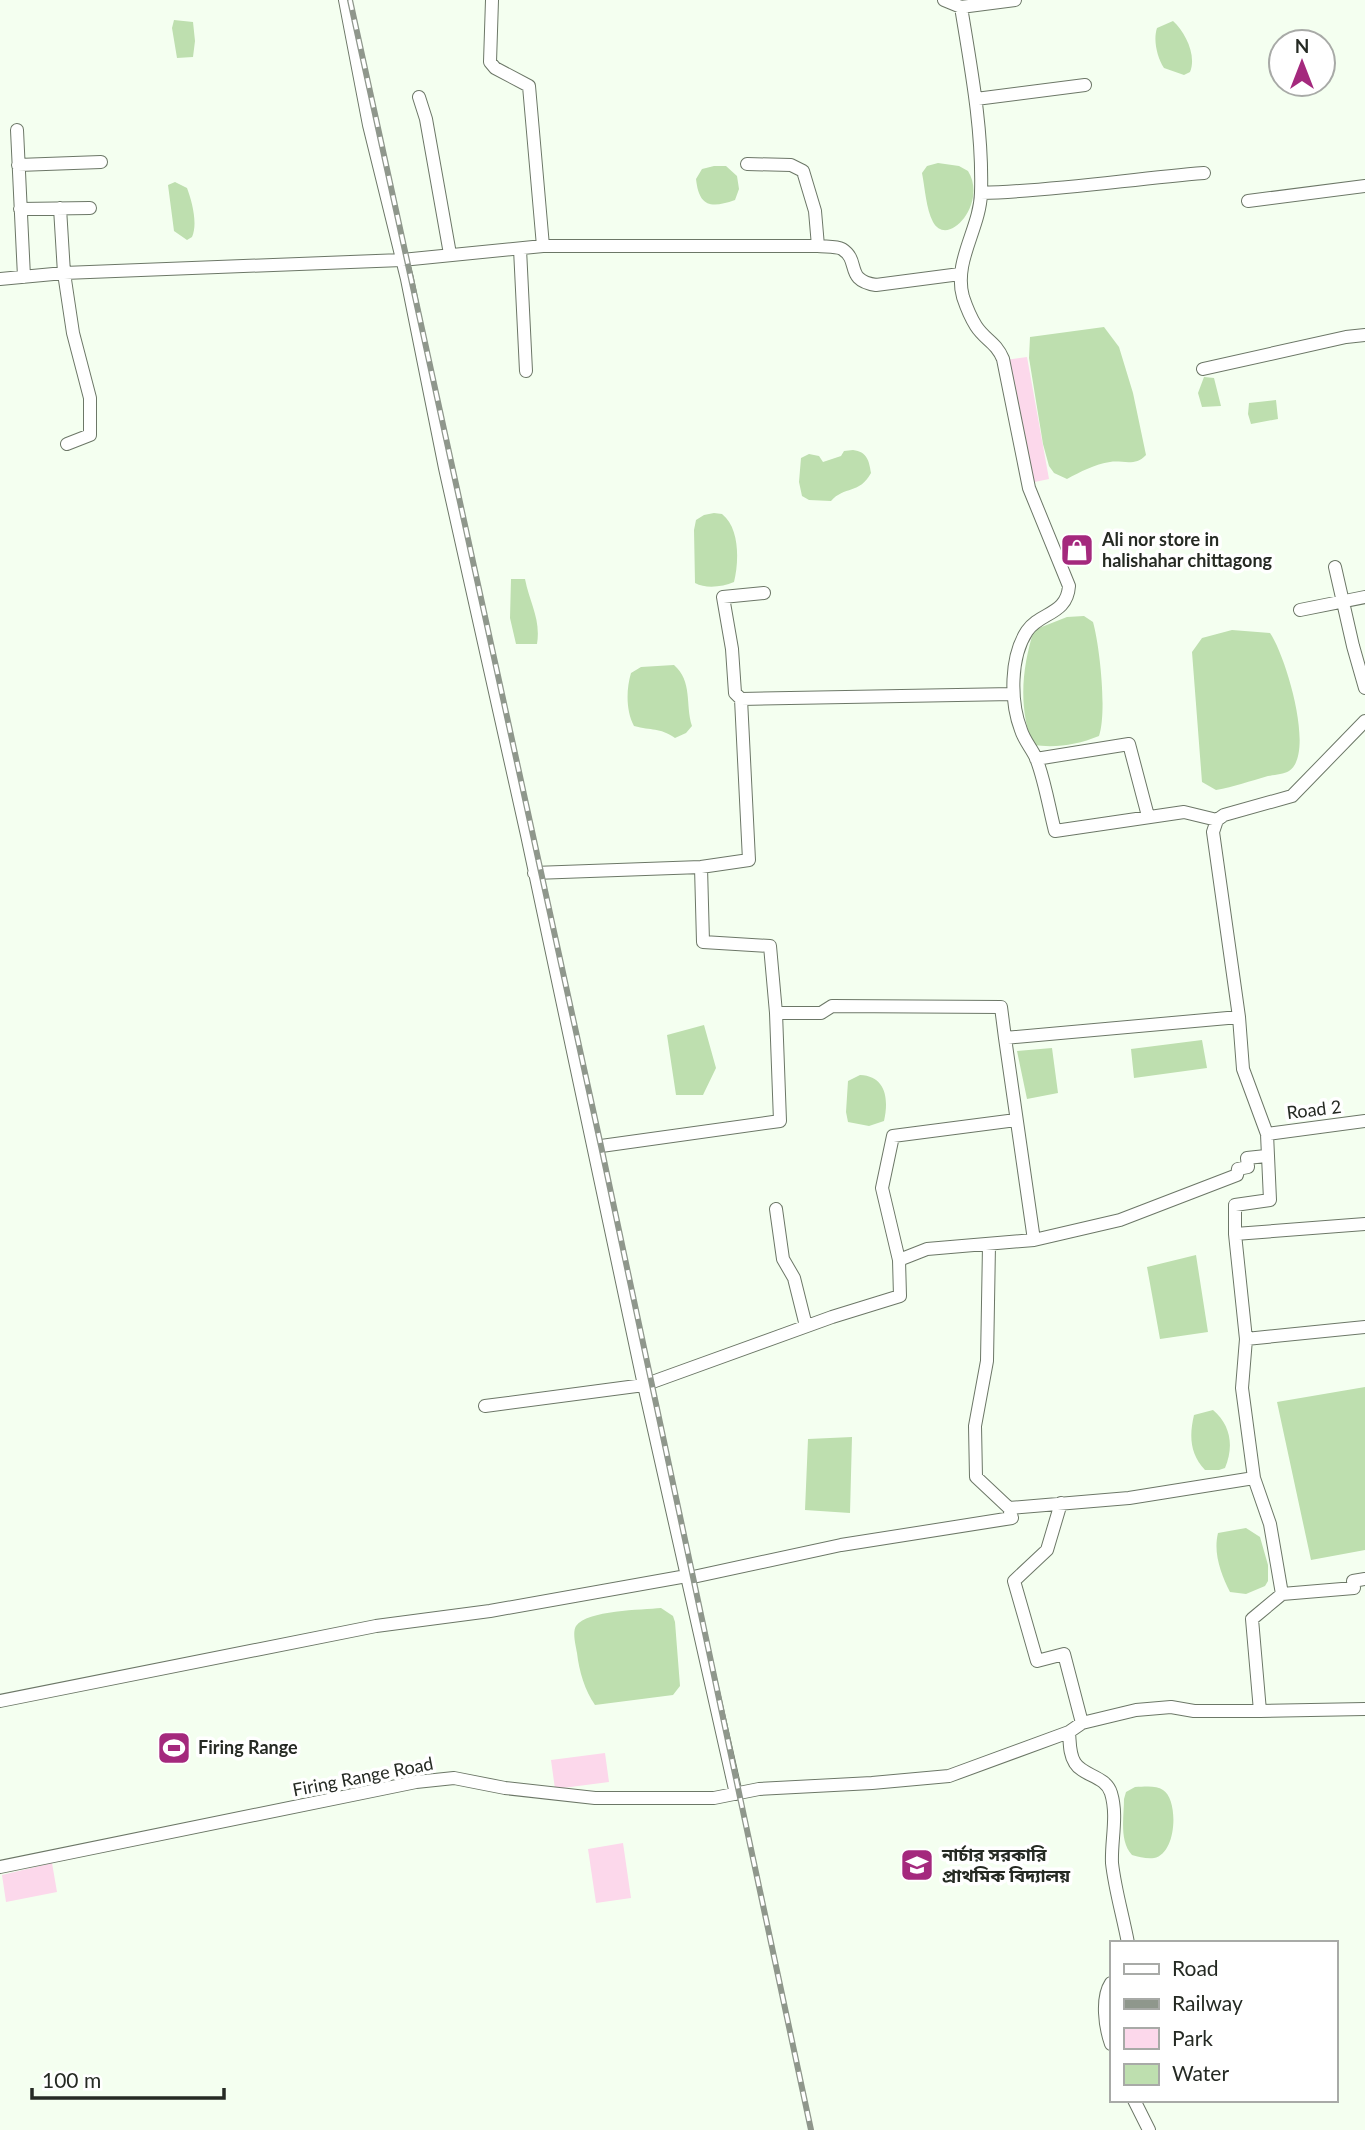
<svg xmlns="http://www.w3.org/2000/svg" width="1365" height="2130" viewBox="0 0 1365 2130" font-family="Lato,'Noto Sans Bengali',sans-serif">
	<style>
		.green { fill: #fcd8eb }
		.water { fill: #bedfaf }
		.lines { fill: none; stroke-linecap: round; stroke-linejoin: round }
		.street-casing { stroke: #6c7767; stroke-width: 14 }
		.street { stroke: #fff; stroke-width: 12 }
		.rail-casing { stroke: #8f978c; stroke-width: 6 }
		.rail { stroke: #fff; stroke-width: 3.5; stroke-dasharray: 10; stroke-linecap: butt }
		.labels { text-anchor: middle; stroke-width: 7; stroke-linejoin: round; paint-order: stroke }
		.poi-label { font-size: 18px; font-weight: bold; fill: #252a23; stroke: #fff; text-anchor: start }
		.street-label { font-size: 18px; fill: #252a23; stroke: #fff }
	</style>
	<rect width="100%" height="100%" fill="#f4fff0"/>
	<path class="green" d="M1027 357 1049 479 1030 483 1005 360Z
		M605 1753 609 1782 555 1789 551 1760Z
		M623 1843 631 1898 596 1903 588 1849Z
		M52 1863 57 1892 6 1902 2 1875Z"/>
	<path class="water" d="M174 20 193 22 195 41 193 57 177 58 172 28Z
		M1173 21C1185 32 1197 55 1190 72L1184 75 1164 68C1157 57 1153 40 1157 28Z
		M938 163 959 166 968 171C988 203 948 249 933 222 926 209 925 188 922 173L927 166Z
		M714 166H726L737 176 739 189 735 200C710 209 699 206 696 179L702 169Z
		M175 182 187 188C192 201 198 224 192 237L187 240 174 231 168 185Z
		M1104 327 1119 347 1133 393 1146 455C1135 467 1123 460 1110 462 1095 464 1080 472 1067 479L1054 473 1049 466 1043 444 1029 358 1030 337Z
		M1204 377 1214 378 1221 406 1202 407 1198 393Z
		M1276 400 1278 419 1251 424 1248 414 1249 403Z
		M853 450C867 452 869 460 871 473 860 494 844 486 831 501L809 500 802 496 799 482 801 458 809 454 819 456 823 462 841 456 844 451Z
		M714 513 722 514C740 528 739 562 734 582 722 587 706 589 695 583L694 530 696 520 704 515Z
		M511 579H525C530 604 541 619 537 644H516L510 618Z
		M1084 616 1093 622C1100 647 1107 713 1099 736 1077 745 1056 748 1033 745 1018 708 1022 667 1034 630L1067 617Z
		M1232 630 1270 633C1285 654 1316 754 1289 771 1284 774 1274 775 1268 776 1250 781 1234 787 1216 790L1202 782 1192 652 1202 638Z
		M674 665C693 682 685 704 692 726L686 733 675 738C659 727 652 731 634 726 626 711 626 690 631 673L641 667Z
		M704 1025 716 1068 703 1095H676L667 1035Z
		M1202 1040 1207 1068 1134 1078 1131 1049Z
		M1052 1048 1058 1093 1027 1099 1017 1051Z
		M860 1075C886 1076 889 1099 884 1121L869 1126 848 1122 846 1112 848 1081Z
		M1196 1255 1208 1332 1160 1339 1147 1267Z
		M1365 1387V1550L1311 1560 1277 1402Z
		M1213 1410C1231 1425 1234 1447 1225 1468L1219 1470H1205C1190 1454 1189 1436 1194 1415Z
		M852 1437 850 1513 805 1510 808 1439Z
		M1246 1528 1260 1537 1268 1565V1581L1265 1586 1246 1594 1230 1592C1221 1574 1213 1553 1218 1533Z
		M661 1608 673 1616 675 1622 680 1686 673 1695 595 1705C585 1691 579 1671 577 1653 576 1646 572 1633 576 1626 587 1610 642 1610 661 1608Z
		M1135 1787C1144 1787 1156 1785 1163 1790 1179 1800 1177 1854 1154 1858 1147 1859 1139 1857 1132 1855 1119 1841 1124 1817 1124 1799L1126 1792Z"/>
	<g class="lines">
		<defs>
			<path id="street" d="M345 0 369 125 407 279 445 468 527 835 644 1385 736 1794
				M492 0 490 62 495 68 529 86 543 246
				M944 0 961 7 1015 0
				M961 7C971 68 983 131 981 193 980 229 953 261 963 297 966 306 971 318 976 326 985 340 996 342 1003 359L1029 488 1069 586C1067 615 1040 612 1027 631 1010 657 1010 701 1021 730 1024 740 1032 749 1036 758 1045 781 1049 808 1055 831L1184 812 1217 820
				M419 97 426 119 450 254
				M976 99 1085 85
				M17 130 24 277
				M747 164 791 165 803 171 815 211 818 246
				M18 165 101 162
				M981 193C1056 191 1130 179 1204 173
				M1248 201 1365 186
				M60 208 64 273 73 333 90 398V435L67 444
				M20 209 90 208
				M520 249 526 371
				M0 279 64 273 402 260 543 246H818C825 247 836 246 842 249 861 261 844 280 876 285L960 274
				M1203 369 1346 337 1365 335
				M1335 567 1353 646 1365 688
				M1300 610 1365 597
				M741 699 735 693 732 649 723 597 764 593
				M1036 759 1129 744 1148 816
				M701 867 703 942 770 946 776 1013H821L832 1006 1001 1007 1005 1038
				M534 873 701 867 749 860 741 699 1013 694
				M1267 1134 1365 1121
				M594 1147 780 1121 776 1013
				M776 1209 783 1259 794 1278 806 1326
				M1235 1234 1365 1224
				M1034 1240 1120 1220 1237 1175 1238 1169 1248 1167 1247 1158 1266 1156
				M989 1245 987 1361 975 1426 976 1477 1009 1508
				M899 1260 882 1188 893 1136 1016 1120
				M1246 1339 1365 1327
				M485 1406 644 1385 832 1317 900 1296 899 1260 927 1249 1034 1240 1005 1038 1239 1017
				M1061 1503 1047 1550 1014 1581 1037 1661 1064 1654 1082 1723
				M1282 1594 1354 1588 1353 1581 1365 1579
				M0 1701 376 1626 490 1611 681 1577H693L841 1545 1012 1518 1009 1508 1129 1498 1254 1478 1242 1388 1246 1339 1235 1234V1205L1270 1200 1267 1134 1243 1069 1239 1017 1213 832 1217 820 1224 815 1292 796 1365 721
				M1260 1711 1365 1709
				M1069 1732 1082 1723 1136 1710 1171 1707 1194 1711H1260L1252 1619 1282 1594 1270 1524 1254 1478
				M0 1867 416 1782 454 1778 505 1788 595 1798H714L759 1789 872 1783 949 1776 1069 1732C1070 1742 1069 1754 1075 1763 1083 1776 1106 1776 1111 1793 1118 1816 1111 1840 1112 1863 1115 1890 1123 1916 1128 1943
				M1111 1983C1101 1998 1105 2027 1111 2044
				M1134 2100 1149 2130"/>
		</defs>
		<use href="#street" class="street-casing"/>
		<use href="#street" class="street"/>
		<defs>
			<path id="rail" d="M350 0 601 1146 811 2130"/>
		</defs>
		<use href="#rail" class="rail-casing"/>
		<use href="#rail" class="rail"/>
	</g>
	<defs>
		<symbol id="shop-square" viewBox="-11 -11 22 22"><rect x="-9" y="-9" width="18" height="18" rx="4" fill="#a4297d" stroke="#fff"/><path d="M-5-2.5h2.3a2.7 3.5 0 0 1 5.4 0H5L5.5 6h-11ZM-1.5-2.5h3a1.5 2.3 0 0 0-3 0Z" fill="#fff"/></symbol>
		<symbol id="stadium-square" viewBox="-11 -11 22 22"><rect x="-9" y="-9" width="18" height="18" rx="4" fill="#a4297d" stroke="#fff"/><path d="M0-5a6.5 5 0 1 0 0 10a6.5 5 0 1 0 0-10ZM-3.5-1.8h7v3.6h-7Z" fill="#fff"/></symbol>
		<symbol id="school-square" viewBox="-11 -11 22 22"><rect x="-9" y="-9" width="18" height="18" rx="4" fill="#a4297d" stroke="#fff"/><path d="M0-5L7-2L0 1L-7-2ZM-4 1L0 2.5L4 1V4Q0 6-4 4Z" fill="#fff"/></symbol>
	</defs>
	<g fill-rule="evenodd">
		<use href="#shop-square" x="1058" y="531" width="38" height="38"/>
		<use href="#stadium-square" x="155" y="1729" width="38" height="38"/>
		<use href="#school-square" x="898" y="1846" width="38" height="38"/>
	</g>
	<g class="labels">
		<g class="poi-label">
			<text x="1102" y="546">Ali nor store in<tspan x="1102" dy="21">halishahar chittagong</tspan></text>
			<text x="198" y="1754">Firing Range</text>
			<text x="942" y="1861">নার্চার সরকারি<tspan x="942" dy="21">প্রাথমিক বিদ্যালয়</tspan></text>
		</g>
		<g class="street-label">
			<text transform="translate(1314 1110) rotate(-7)" y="6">Road 2</text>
			<text transform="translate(363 1777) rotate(-11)" y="6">Firing Range Road</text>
		</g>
	</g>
	<rect x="1110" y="1941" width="228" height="161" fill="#ffffff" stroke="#a8aaa7" stroke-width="2"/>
	<rect x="1124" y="1964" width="35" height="10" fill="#ffffff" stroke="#a8aaa7" stroke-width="2"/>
	<text x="1172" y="1976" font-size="21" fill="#252a23">Road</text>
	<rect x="1124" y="1999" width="35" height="10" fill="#8f978c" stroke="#a8aaa7" stroke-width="2"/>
	<text x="1172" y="2011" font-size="21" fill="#252a23">Railway</text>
	<rect x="1124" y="2028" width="35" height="21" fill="#fcd8eb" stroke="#a8aaa7" stroke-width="2"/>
	<text x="1172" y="2046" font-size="21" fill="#252a23">Park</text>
	<rect x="1124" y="2064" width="35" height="21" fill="#bedfaf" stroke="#a8aaa7" stroke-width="2"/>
	<text x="1172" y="2081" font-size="21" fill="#252a23">Water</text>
	<g transform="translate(1302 63)"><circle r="33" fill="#ffffff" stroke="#a8aaa7" stroke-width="2"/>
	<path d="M0-5L12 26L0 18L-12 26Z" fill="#a4297d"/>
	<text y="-10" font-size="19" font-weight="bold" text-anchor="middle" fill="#252a23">N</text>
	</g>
	<path d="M32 2088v10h192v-10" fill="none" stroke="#252a23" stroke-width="3.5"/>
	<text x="42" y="2088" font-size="21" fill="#252a23" stroke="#ffffff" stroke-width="5" paint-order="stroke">100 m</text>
</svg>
